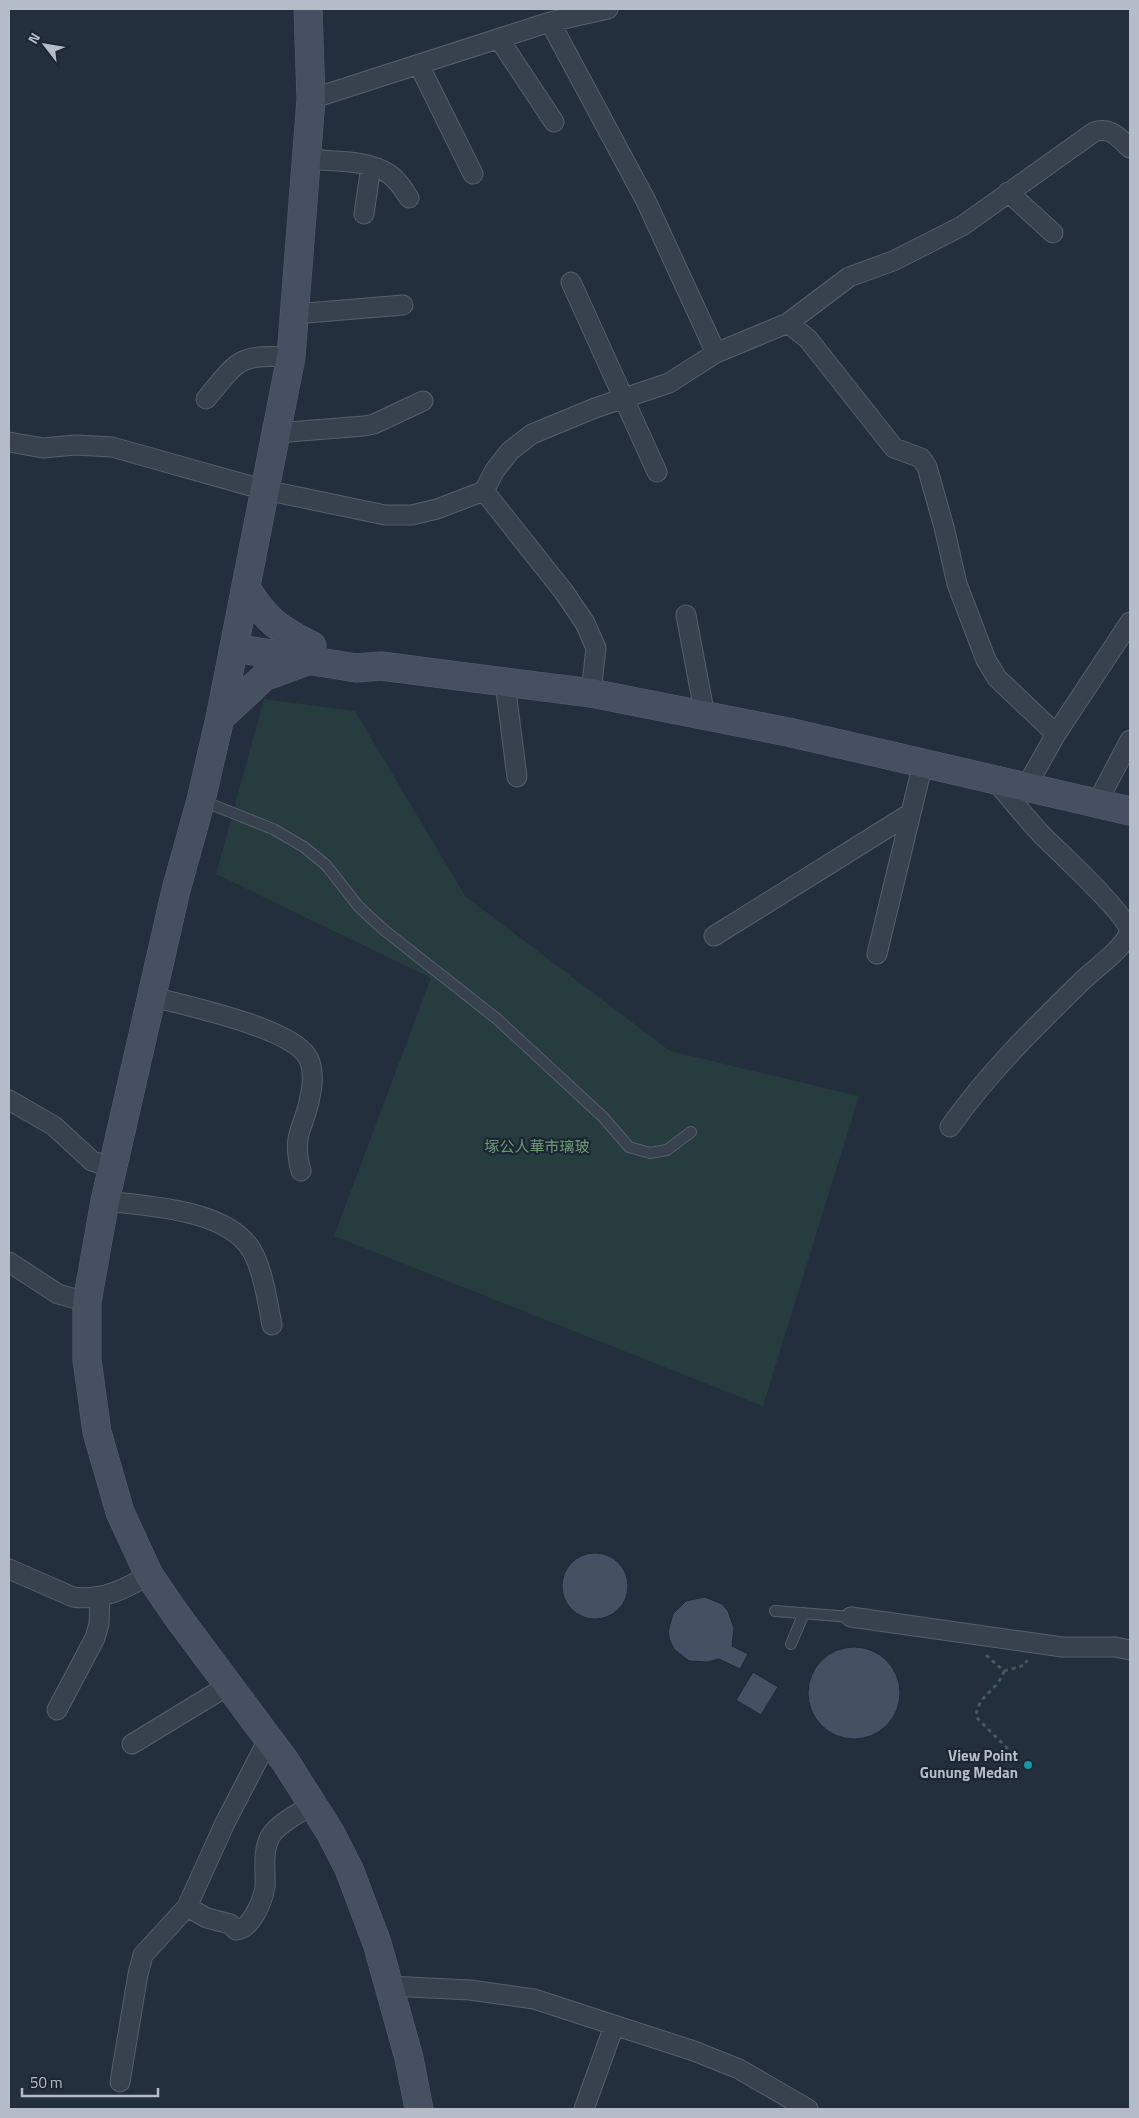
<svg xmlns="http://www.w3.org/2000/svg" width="1139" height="2118" viewBox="0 0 1139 2118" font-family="'Titillium Web','Noto Sans SC',sans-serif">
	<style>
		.green { fill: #263c3f }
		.building { fill: #455162; stroke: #1f2835 }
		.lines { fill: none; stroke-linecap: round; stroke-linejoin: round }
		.lane-casing { stroke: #565f6c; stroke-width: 12 }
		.street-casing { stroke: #565f6c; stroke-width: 21 }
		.secondary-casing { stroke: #565f6c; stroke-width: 29 }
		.path { stroke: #44595c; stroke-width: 3; stroke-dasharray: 4 4; stroke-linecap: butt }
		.lane { stroke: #38414e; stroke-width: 10 }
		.street { stroke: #38414e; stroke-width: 19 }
		.secondary { stroke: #465061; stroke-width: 28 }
		.culture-dot { fill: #0f9aa8; stroke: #1d2633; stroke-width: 2 }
		.labels { text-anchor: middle; stroke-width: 4.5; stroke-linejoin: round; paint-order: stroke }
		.park-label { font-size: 15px; fill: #6b9a76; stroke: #1d2633 }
		.poi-label { font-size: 15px; font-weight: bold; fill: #b4bcc9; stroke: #1d2633; text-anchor: end }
	</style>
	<rect width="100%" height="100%" fill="#242f3e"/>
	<path class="green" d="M264 699 355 711 465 896 670 1051 859 1096 763 1406 334 1236 431 978 216 874Z"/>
	<path class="building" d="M562 1586a33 33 0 1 1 66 0a33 33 0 1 1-66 0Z
		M705 1597 722 1604 728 1611 734 1628 732 1646 748 1654 740 1669 719 1659 707 1662 689 1661 674 1649 670 1641 668 1632 673 1614 686 1601Z
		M808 1693a46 46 0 1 1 92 0a46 46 0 1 1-92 0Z
		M753 1672 778 1687 761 1715 736 1700Z"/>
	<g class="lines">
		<defs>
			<path id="lane" d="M203 801 273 829 304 847 326 865 359 907 384 930 497 1019 603 1117 629 1147 650 1153 667 1150 691 1132
				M775 1611 851 1617
				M791 1644 804 1613"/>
			<path id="street" d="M550 22 608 9
				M499 39 554 122
				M419 65 473 174
				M311 99 550 22 646 201 716 353
				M308 159C333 162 367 159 389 174 398 180 403 189 409 198
				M1008 192 1053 233
				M364 214 371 166
				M571 282 657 472
				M295 314 403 305
				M788 323 808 339 894 448 921 458 927 467 944 527 957 584 986 660 997 678 1056 734
				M206 399C240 358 238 355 291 357
				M276 433 364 426 374 424 423 401
				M9 442 43 448 75 445 112 447 265 490 385 515H412L437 509 484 491 495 470 510 451 532 434 595 408 669 383 716 353 788 323 849 277 893 261 962 226 1094 132C1110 126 1119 138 1130 148
				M484 491 564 592 585 623 596 648 591 693
				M686 615 705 716
				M505 683 517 777
				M1026 787 1056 734 1130 622
				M1097 803 1130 740
				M714 936 911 813
				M877 954 923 763
				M153 997C187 1006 288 1027 307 1056 314 1066 313 1086 310 1097 304 1131 291 1132 301 1171
				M9 1100 54 1126 92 1161 113 1168
				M950 1127C988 1073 1034 1028 1081 982 1094 969 1122 950 1129 933 1130 917 1060 853 1045 838 1027 820 1012 799 994 780
				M105 1201C147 1206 228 1209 252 1251 263 1270 268 1304 272 1325
				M9 1262 58 1294 87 1302
				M9 1569 73 1597C102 1601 125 1589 149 1575
				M851 1617 1062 1647H1115L1130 1650
				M57 1710 95 1638 99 1624 100 1597
				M132 1744 229 1685
				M187 1907 207 1918 230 1924 236 1930C251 1930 263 1900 265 1887 266 1872 262 1852 270 1837 278 1823 300 1813 313 1804
				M389 1986 470 1990 534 1999 694 2051 739 2069 808 2109
				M120 2082 138 1974 143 1955 187 1907 225 1823 269 1738
				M584 2109 614 2026"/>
			<path id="secondary" d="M308 9 311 99 291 357 220 718 201 800 176 890 105 1201 87 1302V1360L97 1432 120 1512 149 1575 177 1616 285 1761 330 1832 349 1869 377 1943 409 2058 419 2109
				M246 588C267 621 277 628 312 646
				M234 648 356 668 381 666 591 693 788 732 1130 811
				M220 718 264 677 305 662"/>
		</defs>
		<use href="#lane" class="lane-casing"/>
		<use href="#street" class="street-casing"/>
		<use href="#secondary" class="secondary-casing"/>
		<path class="path" d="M986 1655 1004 1671
			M1004 1671C998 1691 977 1695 976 1717L1013 1754 1011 1767
			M1004 1671 1025 1665 1027 1660"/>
		<use href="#lane" class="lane"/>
		<use href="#street" class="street"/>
		<use href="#secondary" class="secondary"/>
	</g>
	<circle class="culture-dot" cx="1028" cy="1765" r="5"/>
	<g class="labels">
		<g class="park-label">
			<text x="537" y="1152">塚公人華市璃玻</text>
		</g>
		<g class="poi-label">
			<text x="1018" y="1761">View Point<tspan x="1018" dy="17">Gunung Medan</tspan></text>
		</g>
	</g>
	<rect width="1139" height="2118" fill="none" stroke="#b4bcc9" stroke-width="20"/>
	<g transform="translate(45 45) rotate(301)" stroke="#1d2633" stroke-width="4" paint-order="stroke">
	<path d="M0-4L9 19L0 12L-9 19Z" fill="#b4bcc9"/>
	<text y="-8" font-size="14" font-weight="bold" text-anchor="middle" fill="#b4bcc9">N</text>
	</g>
	<path d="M22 2088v8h136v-8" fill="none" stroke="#b4bcc9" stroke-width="2.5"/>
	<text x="30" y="2088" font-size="15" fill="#b4bcc9" stroke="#1d2633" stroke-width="4" paint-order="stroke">50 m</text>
</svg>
